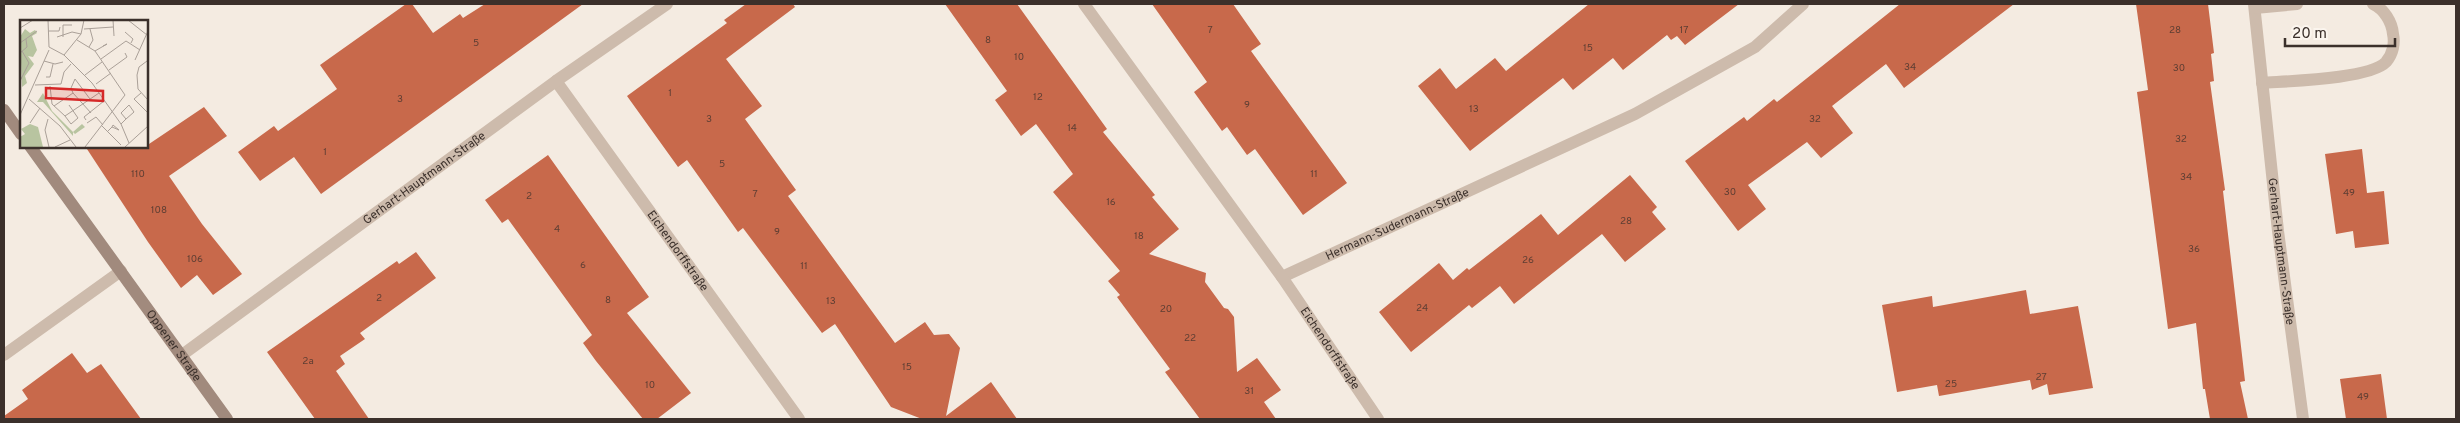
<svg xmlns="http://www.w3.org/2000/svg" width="2460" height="423" viewBox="0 0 2460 423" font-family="Overpass,sans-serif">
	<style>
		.building { fill: #c8694b }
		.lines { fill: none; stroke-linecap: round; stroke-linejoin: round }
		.street { stroke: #cdbbac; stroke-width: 12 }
		.secondary { stroke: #a18a7d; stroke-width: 12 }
		.labels { text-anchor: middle; stroke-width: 5; stroke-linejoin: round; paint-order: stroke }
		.number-label { font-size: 10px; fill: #5e3e33 }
		.street-label { font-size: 12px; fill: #3b302b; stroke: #fbf5ee }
		.inset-road { fill: none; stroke: #aaa098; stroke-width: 1 }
		.view { fill: #d62828; fill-opacity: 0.15; stroke: #d62828; stroke-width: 2.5 }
		.inset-edge { fill: none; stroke: #3b302b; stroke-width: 2.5 }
	</style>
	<rect width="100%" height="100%" fill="#f4ebe1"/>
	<path class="building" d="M406 4H412L433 33 460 14 463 18 485 4H583L321 194 294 157 260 181 238 152 274 126 278 131 337 89 320 65Z
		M746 4H793L795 7 726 59 762 106 745 119 796 190 788 196 895 343 925 322 934 335 949 334 960 348 946 416 991 382 1017 419H922L891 407 835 324 822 333 743 228 738 232 687 160 678 167 627 96 727 23 724 20Z
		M945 4H1017L1107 129 1103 132 1155 195 1152 197 1179 229 1149 254 1206 273 1205 282 1224 308 1228 309 1234 317 1237 372 1257 358 1281 390 1264 402 1276 419H1200L1165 372 1170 369 1117 297 1120 295 1108 281 1120 271 1053 192 1073 174 1036 124 1021 136 995 100 1007 91Z
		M1152 4H1233L1261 44 1251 51 1347 183 1303 215 1255 149 1247 155 1227 127 1222 131 1194 92 1207 82Z
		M1589 4H1739L1685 45 1677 36 1671 40 1667 35 1623 70 1613 58 1573 90 1563 78 1470 151 1418 86 1440 68 1456 89 1495 58 1506 71Z
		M1900 4H2014L1904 88 1886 64 1832 106 1853 133 1821 158 1807 142 1748 185 1766 209 1738 231 1685 161 1744 117 1747 121 1774 99 1777 102Z
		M2136 4H2208L2214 53 2211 54 2214 81 2210 82 2225 190 2223 191 2245 381 2240 382 2248 419H2210L2205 389H2203L2196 323 2168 329 2137 92 2148 90Z
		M204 107 227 136 169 176 202 224 242 274 213 295 197 275 181 288 148 242 85 146H146V139L149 144Z
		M2362 149 2367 193 2384 191 2389 244 2355 248 2353 231 2336 234 2325 154Z
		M548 155 649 297 627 313 691 393 657 419H643L596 361 583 343 592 335 508 219 502 223 485 200Z
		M1630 175 1657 207 1652 212 1666 229 1625 262 1602 234 1514 304 1500 286 1472 308 1469 305 1411 352 1379 312 1439 263 1453 280 1467 268 1469 270 1541 214 1558 235Z
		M416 252 436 278 360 333 365 339 340 356 345 364 336 371 369 419H315L267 352 397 261 399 264Z
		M2026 290 2030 314 2078 306 2093 388 2049 395 2047 384 2032 390 2030 380 1939 396 1937 385 1897 392 1882 305 1932 296 1933 307Z
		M72 353 87 373 101 364 141 419H4V416L28 399 22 390Z
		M2381 374 2387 419H2346L2340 379Z"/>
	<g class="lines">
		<g class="street">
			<path id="s1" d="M1084 4 1282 277 1635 114 1755 47 1803 4"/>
			<path id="s2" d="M2254 4 2278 231 2303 419"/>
			<path d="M2255 8 2297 4"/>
			<path id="s3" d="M556 81 799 419"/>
			<path d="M2262 83C2288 81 2370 79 2386 62 2393 54 2395 43 2393 34 2392 22 2384 9 2373 4"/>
			<path id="s4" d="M1282 277 1378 419"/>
			<path d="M4 355 121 271"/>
			<path id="s5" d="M182 355 556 81 667 4"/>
		</g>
		<g class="secondary">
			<path d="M4 110 21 134"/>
			<path id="s6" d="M30 146 227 419"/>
		</g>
	</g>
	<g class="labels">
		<g class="number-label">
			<text x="1210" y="33">7</text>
			<text x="1684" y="33">17</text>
			<text x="2175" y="33">28</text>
			<text x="988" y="43">8</text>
			<text x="476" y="46">5</text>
			<text x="1588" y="51">15</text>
			<text x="1019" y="60">10</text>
			<text x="1910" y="70">34</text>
			<text x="2179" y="71">30</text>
			<text x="670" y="96">1</text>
			<text x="1038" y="100">12</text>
			<text x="400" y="102">3</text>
			<text x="1247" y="108">9</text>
			<text x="1474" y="112">13</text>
			<text x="709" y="122">3</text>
			<text x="1815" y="122">32</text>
			<text x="1072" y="131">14</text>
			<text x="2181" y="142">32</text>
			<text x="325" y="155">1</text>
			<text x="722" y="167">5</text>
			<text x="138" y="177">110</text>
			<text x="1314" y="177">11</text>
			<text x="2186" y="180">34</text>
			<text x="1730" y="195">30</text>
			<text x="2349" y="196">49</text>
			<text x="755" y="197">7</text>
			<text x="529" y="199">2</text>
			<text x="1111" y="205">16</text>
			<text x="159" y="213">108</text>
			<text x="1626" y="224">28</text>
			<text x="557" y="232">4</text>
			<text x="777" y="235">9</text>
			<text x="1139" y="239">18</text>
			<text x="2194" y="252">36</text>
			<text x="195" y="262">106</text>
			<text x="1528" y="263">26</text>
			<text x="583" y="268">6</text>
			<text x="804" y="269">11</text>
			<text x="379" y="301">2</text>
			<text x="608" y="303">8</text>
			<text x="831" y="304">13</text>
			<text x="1422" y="311">24</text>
			<text x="1166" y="312">20</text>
			<text x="1190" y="341">22</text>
			<text x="308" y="364">2a</text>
			<text x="907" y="370">15</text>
			<text x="2041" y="380">27</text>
			<text x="1951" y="387">25</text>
			<text x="650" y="388">10</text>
			<text x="1249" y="394">31</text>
			<text x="2363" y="400">49</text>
		</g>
		<g class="street-label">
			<text dy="4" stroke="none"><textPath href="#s5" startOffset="300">Gerhart-Hauptmann-Straße</textPath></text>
			<text dy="4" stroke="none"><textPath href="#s1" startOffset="464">Hermann-Sudermann-Straße</textPath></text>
			<text dy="4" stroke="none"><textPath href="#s3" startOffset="209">Eichendorffstraße</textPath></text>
			<text dy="4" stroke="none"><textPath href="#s2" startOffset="249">Gerhart-Hauptmann-Straße</textPath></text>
			<text dy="4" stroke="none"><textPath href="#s6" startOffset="246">Oppener Straße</textPath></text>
			<text dy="4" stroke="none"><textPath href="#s4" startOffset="86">Eichendorffstraße</textPath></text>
		</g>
	</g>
	<g transform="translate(20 20)">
		<rect width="128" height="128" fill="#f4ebe1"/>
		<path d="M5 9 10 13 15 10 17 13 12 16 17 30 13 37 8 36 14 44 5 56 7 63 2 67 0 17ZM23 73 32 91 53 112 62 104 65 107 55 114 53 112V116L23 82H17ZM10 104 18 107 23 127H0V117L5 114 1 109Z" fill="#b8c4a0"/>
		<path class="inset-road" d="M28 0 29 27M93 0 94 16M108 0 127 15M0 8 13 0M64 9 93 7M28 11H39L40 7M105 12 113 19 111 23M37 17 52 12 61 14M43 17V5H52M57 20 75 31 105 75M0 23 17 11M29 27 44 35 72 63 101 104 109 123M69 27 73 20 70 9M75 31 87 24 83 26M0 33 7 27 6 19M44 35 61 14 64 0M81 39 106 21 120 30M115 40 128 11M24 41 35 44 43 42M127 41 119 47 117 55 118 69 128 80M89 50 107 37 105 33M65 55 82 42M26 57H30L33 44M0 61 9 43 2 31M76 64 91 53M15 65 41 64 44 52 51 44M30 66 32 84 45 96 79 73M53 73 51 68 55 59 70 79M121 73 114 79 128 93M9 79 40 106 56 127M34 86 53 73 71 93M0 95 29 30M45 96 51 104 58 98 49 85M28 99 25 110 29 127M66 100 64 97 84 81M10 103 20 88M67 103 76 97 83 105M101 104 106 99 114 92 109 85 101 93 106 99M82 106 101 125M88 111 92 107 93 105 99 110 92 107M35 127 50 120M65 127 105 75M105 127 128 106"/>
		<path class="view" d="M26 68 83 71V81L26 78Z"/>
		<rect width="128" height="128" class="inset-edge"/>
	</g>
	<rect width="2460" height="423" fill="none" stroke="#3b302b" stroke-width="10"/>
	<path d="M2285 38v8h110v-8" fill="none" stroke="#3b302b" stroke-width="2.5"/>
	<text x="2292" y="38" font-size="15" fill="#3b302b" stroke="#fbf5ee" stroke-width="4" paint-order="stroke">20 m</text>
</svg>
